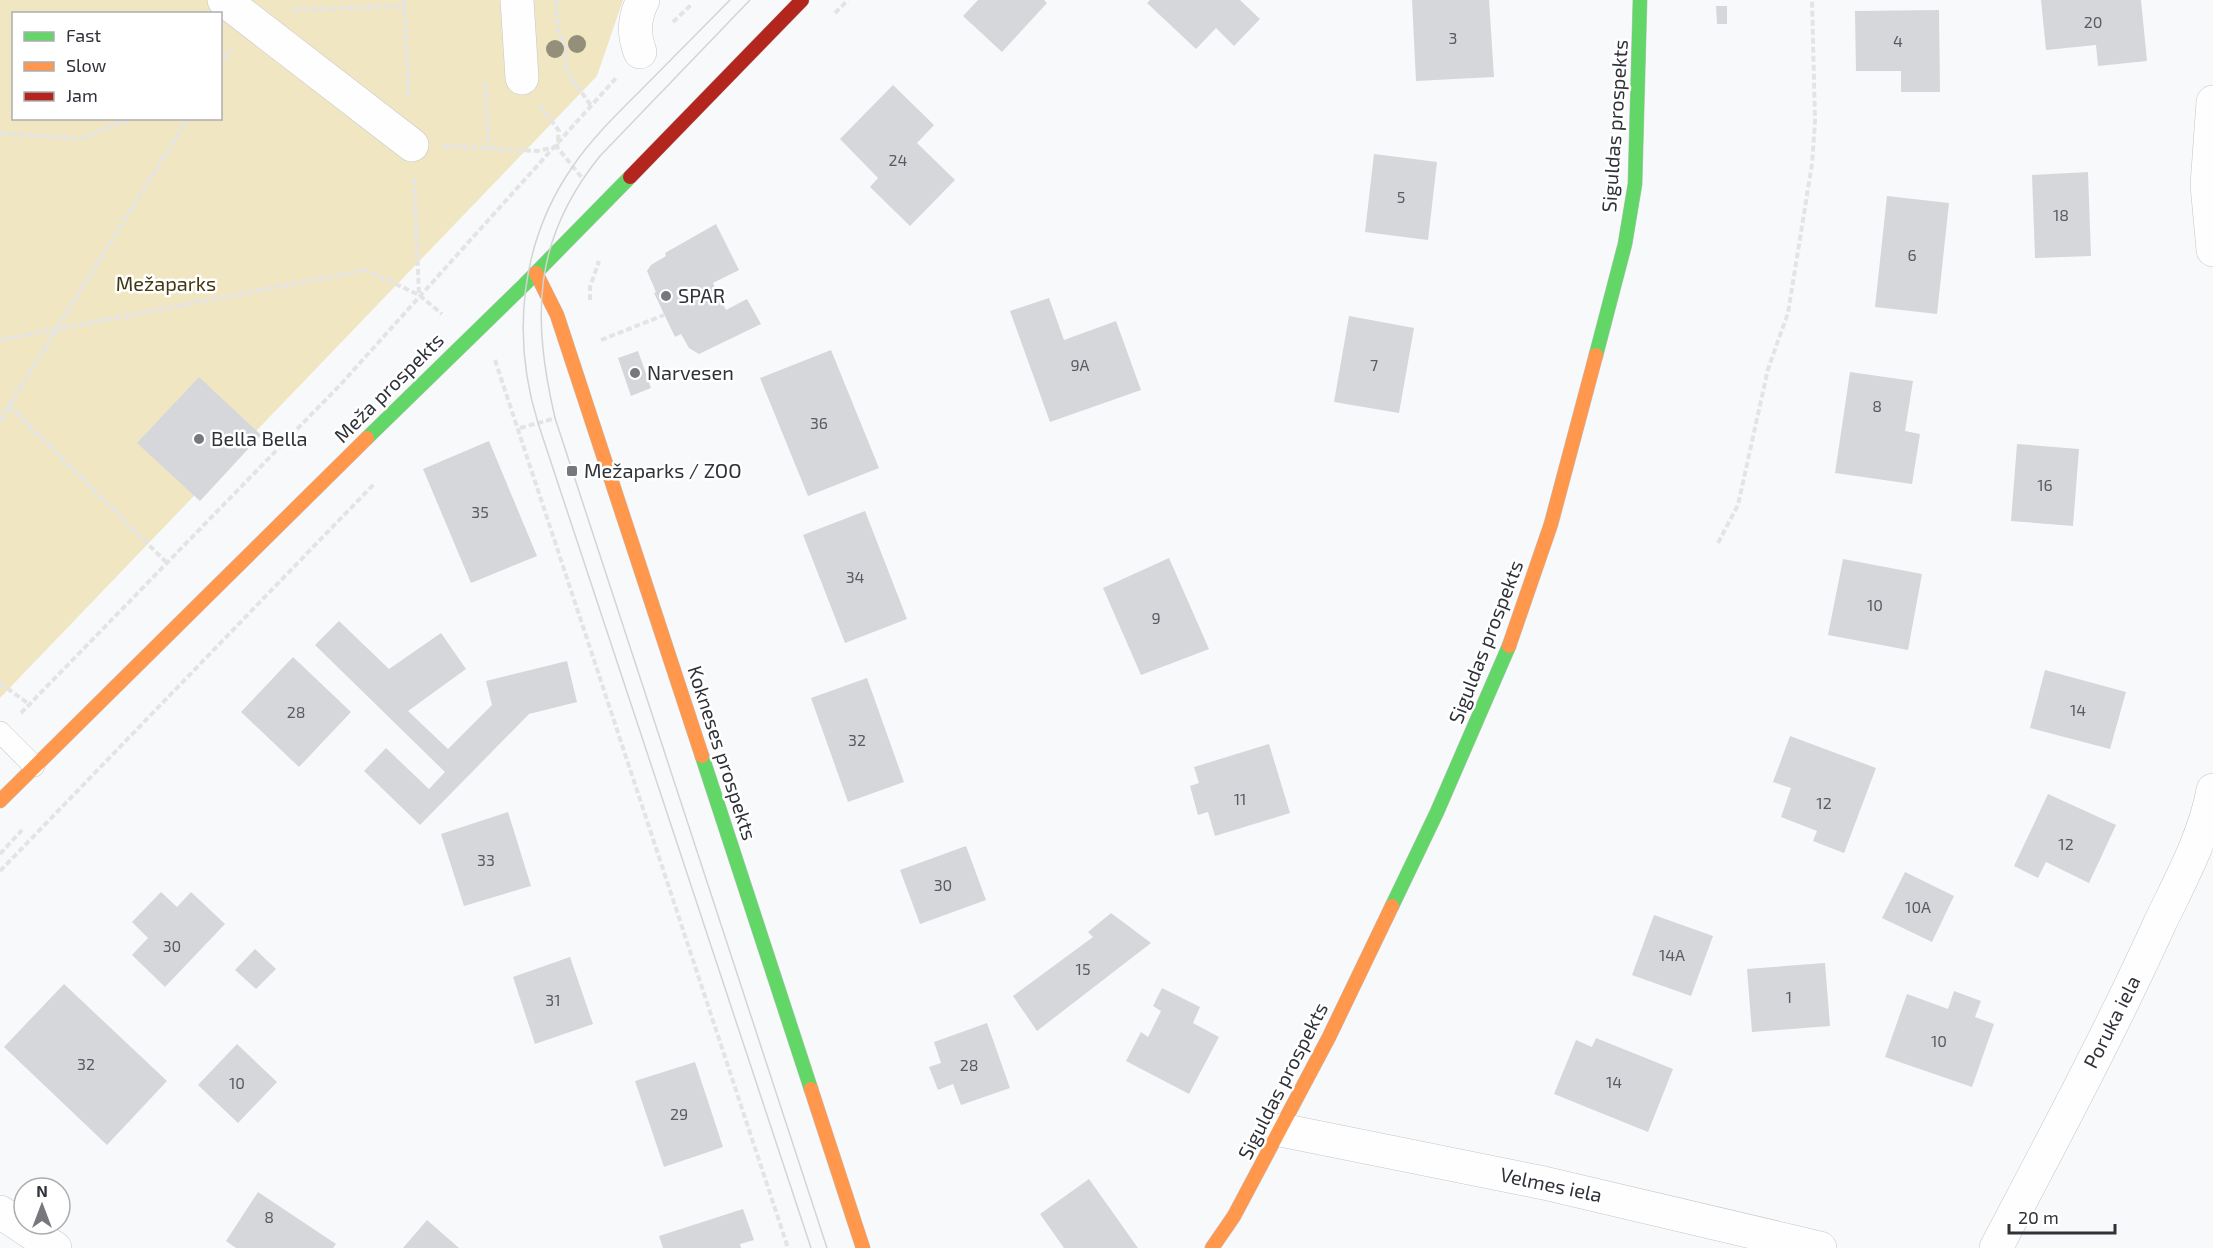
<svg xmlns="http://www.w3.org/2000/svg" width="2213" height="1248" viewBox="0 0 2213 1248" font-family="'Exo 2',sans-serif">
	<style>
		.green { fill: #f1e6c2; fill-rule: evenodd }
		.building { fill: #d5d7db }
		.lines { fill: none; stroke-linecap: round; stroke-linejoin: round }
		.lane-casing { stroke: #c5c6cb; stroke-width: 22 }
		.street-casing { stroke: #c5c6cb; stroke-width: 34 }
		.fast-casing { stroke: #c5c6cb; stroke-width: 15 }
		.slow-casing { stroke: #c5c6cb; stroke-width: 15 }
		.jam-casing { stroke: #c5c6cb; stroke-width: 15 }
		.path { stroke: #e4e4e5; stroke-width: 4; stroke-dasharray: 6 3; stroke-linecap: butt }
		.lane { stroke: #fefefe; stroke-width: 21 }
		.street { stroke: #fefefe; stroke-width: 33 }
		.fast { stroke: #63d668; stroke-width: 14 }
		.slow { stroke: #ff974d; stroke-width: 14 }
		.jam { stroke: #b3261e; stroke-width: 14 }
		.tram { stroke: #d3d4d5; stroke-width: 1.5 }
		.tree { fill: #948f7a }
		.poi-dot { fill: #76787e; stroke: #fff; stroke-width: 2 }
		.labels { text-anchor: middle; stroke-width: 5; stroke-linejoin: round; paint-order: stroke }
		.number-label { font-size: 16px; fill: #595b62 }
		.street-label { font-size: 20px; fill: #30323a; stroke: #fff }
		.park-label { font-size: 20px; fill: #433811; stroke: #fff }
		.poi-label { font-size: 20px; fill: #30323a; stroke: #fff; text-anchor: start }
	</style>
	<rect width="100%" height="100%" fill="#f8f9fb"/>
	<path class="green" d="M0 0H623L597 76 0 698ZM14 14H220V118H14Z"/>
	<path class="building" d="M978 0H1044L1047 3 1002 52 963 16Z
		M1150 0H1240L1260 19 1234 46 1216 28 1196 49 1147 3Z
		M1412 0H1489L1494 77 1416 81Z
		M2041 0H2141L2147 61 2098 66 2096 45 2046 50Z
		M1716 6H1727V24H1717Z
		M1939 10 1940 92H1901V71H1856L1855 11Z
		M893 85 934 125 917 143 955 180 910 226 870 187 878 178 840 139Z
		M1374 154 1437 162 1428 240 1365 232Z
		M2088 172 2091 256 2035 258 2032 175Z
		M1887 196 1949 203 1937 314 1875 307Z
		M716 224 739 270 713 283 726 310 747 299 761 324 699 354 689 348 681 334 675 337 654 293 656 292 647 271 651 265 666 256 665 253Z
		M1049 298 1064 340 1116 321 1141 390 1050 422 1010 311Z
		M1349 316 1414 328 1399 413 1334 402Z
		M831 350 879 468 808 496 760 378Z
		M638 351 651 388 631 396 618 358Z
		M1850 372 1913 381 1905 431 1920 434 1912 484 1835 473Z
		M199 377 261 435 200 501 137 443Z
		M489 441 537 556 471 583 423 469Z
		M2017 444 2079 449 2073 526 2011 521Z
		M865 511 907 619 845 643 803 535Z
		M1169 558 1209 649 1141 675 1103 588Z
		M1843 559 1922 574 1908 650 1828 635Z
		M339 621 389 669 441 633 466 669 408 711 448 749 492 705 486 681 567 661 577 702 529 714 420 825 364 771 386 748 429 789 445 772 315 645Z
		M293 657 351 712 299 767 241 712Z
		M2045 670 2126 692 2110 749 2030 728Z
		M867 678 904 782 848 802 811 698Z
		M1790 736 1876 768 1844 853 1813 841 1817 831 1781 817 1791 788 1773 782Z
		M1269 744 1290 813 1215 836 1208 812 1198 815 1190 786 1199 783 1194 767Z
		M2048 794 2116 825 2089 883 2046 862 2038 878 2014 866Z
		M508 812 531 886 464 906 441 834Z
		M966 846 986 900 920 924 900 870Z
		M1905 872 1954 896 1932 942 1882 918Z
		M161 892 177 907 191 892 225 924 165 987 132 955 148 938 132 922Z
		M1111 913 1151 943 1037 1031 1013 996 1093 937 1088 932Z
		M1654 915 1713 936 1691 996 1632 975Z
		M255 949 276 969 256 989 235 970Z
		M570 957 593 1024 535 1044 513 977Z
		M1825 963 1830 1026 1752 1032 1747 969Z
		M64 984 167 1081 107 1145 4 1047Z
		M1162 988 1200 1007 1193 1023 1219 1037 1189 1094 1126 1061 1141 1032 1148 1037 1161 1011 1153 1006Z
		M1954 991 1981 1001 1975 1017 1994 1024 1972 1087 1885 1057 1907 994 1948 1009Z
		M987 1023 1010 1088 961 1105 953 1084 938 1090 929 1067 941 1063 934 1042Z
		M1596 1038 1673 1069 1648 1132 1554 1094 1576 1040 1592 1047Z
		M237 1044 277 1082 238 1123 198 1085Z
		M695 1062 723 1147 664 1167 635 1081Z
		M1089 1179 1138 1248H1064L1040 1214Z
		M258 1192 336 1244 333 1248H236L226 1241Z
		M743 1209 754 1240 740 1244 741 1248H663L659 1236Z
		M427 1220 459 1248H403Z"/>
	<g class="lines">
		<defs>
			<path id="lane" d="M0 732 34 766"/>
			<path id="street" d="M224 0 412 145
				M517 0 522 78
				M640 52C633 34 634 17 643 0
				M2213 102 2207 185 2213 250
				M1281 1130 1544 1183 1820 1248
				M0 1212 55 1248
				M1996 1248C2052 1141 2109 1035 2159 925 2179 883 2205 836 2213 790"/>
			<path id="fast" d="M1596 355 1625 244 1635 184 1640 0
				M367 438 524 285 630 177
				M702 756 811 1089
				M1392 906 1437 812 1509 646"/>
			<path id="slow" d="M536 273 557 315 702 756
				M1509 646 1551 524 1596 355
				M0 801 367 438
				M811 1089 863 1248
				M1212 1248 1234 1216 1329 1037 1392 906"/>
			<path id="jam" d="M630 177 802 0"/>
		</defs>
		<use href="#lane" class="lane-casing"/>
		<use href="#street" class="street-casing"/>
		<use href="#fast" class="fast-casing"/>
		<use href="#slow" class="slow-casing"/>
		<use href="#jam" class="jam-casing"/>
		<path class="path" d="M404 0 409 100
			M556 0 558 30 565 48 567 72 592 107
			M294 10 404 6
			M835 13 848 0
			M673 22 691 5
			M220 66 231 49
			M485 82 489 148
			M540 105 559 131 557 147 582 178
			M0 133 79 139 133 118
			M444 146 537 151 556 147
			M414 179 419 294
			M590 300V287L599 261
			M0 340 366 270 419 295 442 314
			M601 340 664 315
			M495 360 788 1248
			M9 406 167 563
			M0 420 188 118
			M520 428 556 418
			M1718 543 1738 505 1768 369 1788 313 1812 164 1815 122 1812 0
			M0 683 29 704
			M21 713 341 384 617 77
			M0 854 22 830
			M0 871 375 483"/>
		<use href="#lane" class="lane"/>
		<use href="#street" class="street"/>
		<use href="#fast" class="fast"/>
		<use href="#slow" class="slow"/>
		<use href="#jam" class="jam"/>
		<path class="tram" d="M730 0C700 30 670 61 640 91 617 114 591 139 573 166 520 242 511 336 538 423L811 1248
			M750 0 600 156C532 240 532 318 555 418L827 1248"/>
	</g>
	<g class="tree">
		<circle cx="577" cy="44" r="9"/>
		<circle cx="555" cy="49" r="9"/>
	</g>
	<g class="poi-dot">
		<circle cx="666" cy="296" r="6"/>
		<circle cx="635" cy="373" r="6"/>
		<circle cx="199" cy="439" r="6"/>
		<rect x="566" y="465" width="12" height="12" rx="3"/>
	</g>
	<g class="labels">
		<g class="number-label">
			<text x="2093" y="28">20</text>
			<text x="1453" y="44">3</text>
			<text x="1898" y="47">4</text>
			<text x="898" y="166">24</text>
			<text x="1401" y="203">5</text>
			<text x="2061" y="221">18</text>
			<text x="1912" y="261">6</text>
			<text x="1080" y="371">9A</text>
			<text x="1374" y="371">7</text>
			<text x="1877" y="412">8</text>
			<text x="819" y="429">36</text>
			<text x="2045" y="491">16</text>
			<text x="480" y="518">35</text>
			<text x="855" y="583">34</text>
			<text x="1875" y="611">10</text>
			<text x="1156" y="624">9</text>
			<text x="2078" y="716">14</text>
			<text x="296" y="718">28</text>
			<text x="857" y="746">32</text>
			<text x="1240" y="805">11</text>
			<text x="1824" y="809">12</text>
			<text x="2066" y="850">12</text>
			<text x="486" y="866">33</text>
			<text x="943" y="891">30</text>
			<text x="1918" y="913">10A</text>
			<text x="172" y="952">30</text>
			<text x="1672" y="961">14A</text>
			<text x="1083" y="975">15</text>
			<text x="1789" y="1003">1</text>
			<text x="553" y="1006">31</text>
			<text x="1939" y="1047">10</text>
			<text x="86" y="1070">32</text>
			<text x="969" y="1071">28</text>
			<text x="1614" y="1088">14</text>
			<text x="237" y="1089">10</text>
			<text x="679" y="1120">29</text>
			<text x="269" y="1223">8</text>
		</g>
		<g class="street-label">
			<text transform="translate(1615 126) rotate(-86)" y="7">Siguldas prospekts</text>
			<text transform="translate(389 388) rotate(-45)" y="7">Meža prospekts</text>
			<text transform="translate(1486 642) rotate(-69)" y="7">Siguldas prospekts</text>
			<text transform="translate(722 753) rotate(72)" y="7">Kokneses prospekts</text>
			<text transform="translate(2112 1022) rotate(-63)" y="7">Poruka iela</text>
			<text transform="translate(1283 1081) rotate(-63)" y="7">Siguldas prospekts</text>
			<text transform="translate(1551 1185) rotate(12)" y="7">Velmes iela</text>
		</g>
		<g class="park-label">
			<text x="166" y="291">Mežaparks</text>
		</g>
		<g class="poi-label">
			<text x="678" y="303">SPAR</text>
			<text x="647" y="380">Narvesen</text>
			<text x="211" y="446">Bella Bella</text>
			<text x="584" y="478">Mežaparks / ZOO</text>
		</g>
	</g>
	<rect x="12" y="12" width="210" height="108" fill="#ffffff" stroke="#acadb0" stroke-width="1.5"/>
	<rect x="24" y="32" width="30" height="9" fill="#63d668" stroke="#acadb0" stroke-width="1.5"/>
	<text x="66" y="42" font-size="18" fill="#30323a">Fast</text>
	<rect x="24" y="62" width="30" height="9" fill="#ff974d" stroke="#acadb0" stroke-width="1.5"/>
	<text x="66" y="72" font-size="18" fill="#30323a">Slow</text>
	<rect x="24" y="92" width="30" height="9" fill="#b3261e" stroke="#acadb0" stroke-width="1.5"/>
	<text x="66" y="102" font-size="18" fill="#30323a">Jam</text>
	<g transform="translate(42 1206)"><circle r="28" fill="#ffffff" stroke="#acadb0" stroke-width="1.5"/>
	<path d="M0-4.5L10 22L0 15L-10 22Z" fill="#76787e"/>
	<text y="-9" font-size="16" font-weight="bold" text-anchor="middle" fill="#30323a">N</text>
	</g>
	<path d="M2009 1224v9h106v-9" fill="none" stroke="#30323a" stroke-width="3"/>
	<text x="2018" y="1224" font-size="18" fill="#30323a" stroke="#ffffff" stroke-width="4.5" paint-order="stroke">20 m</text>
</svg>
